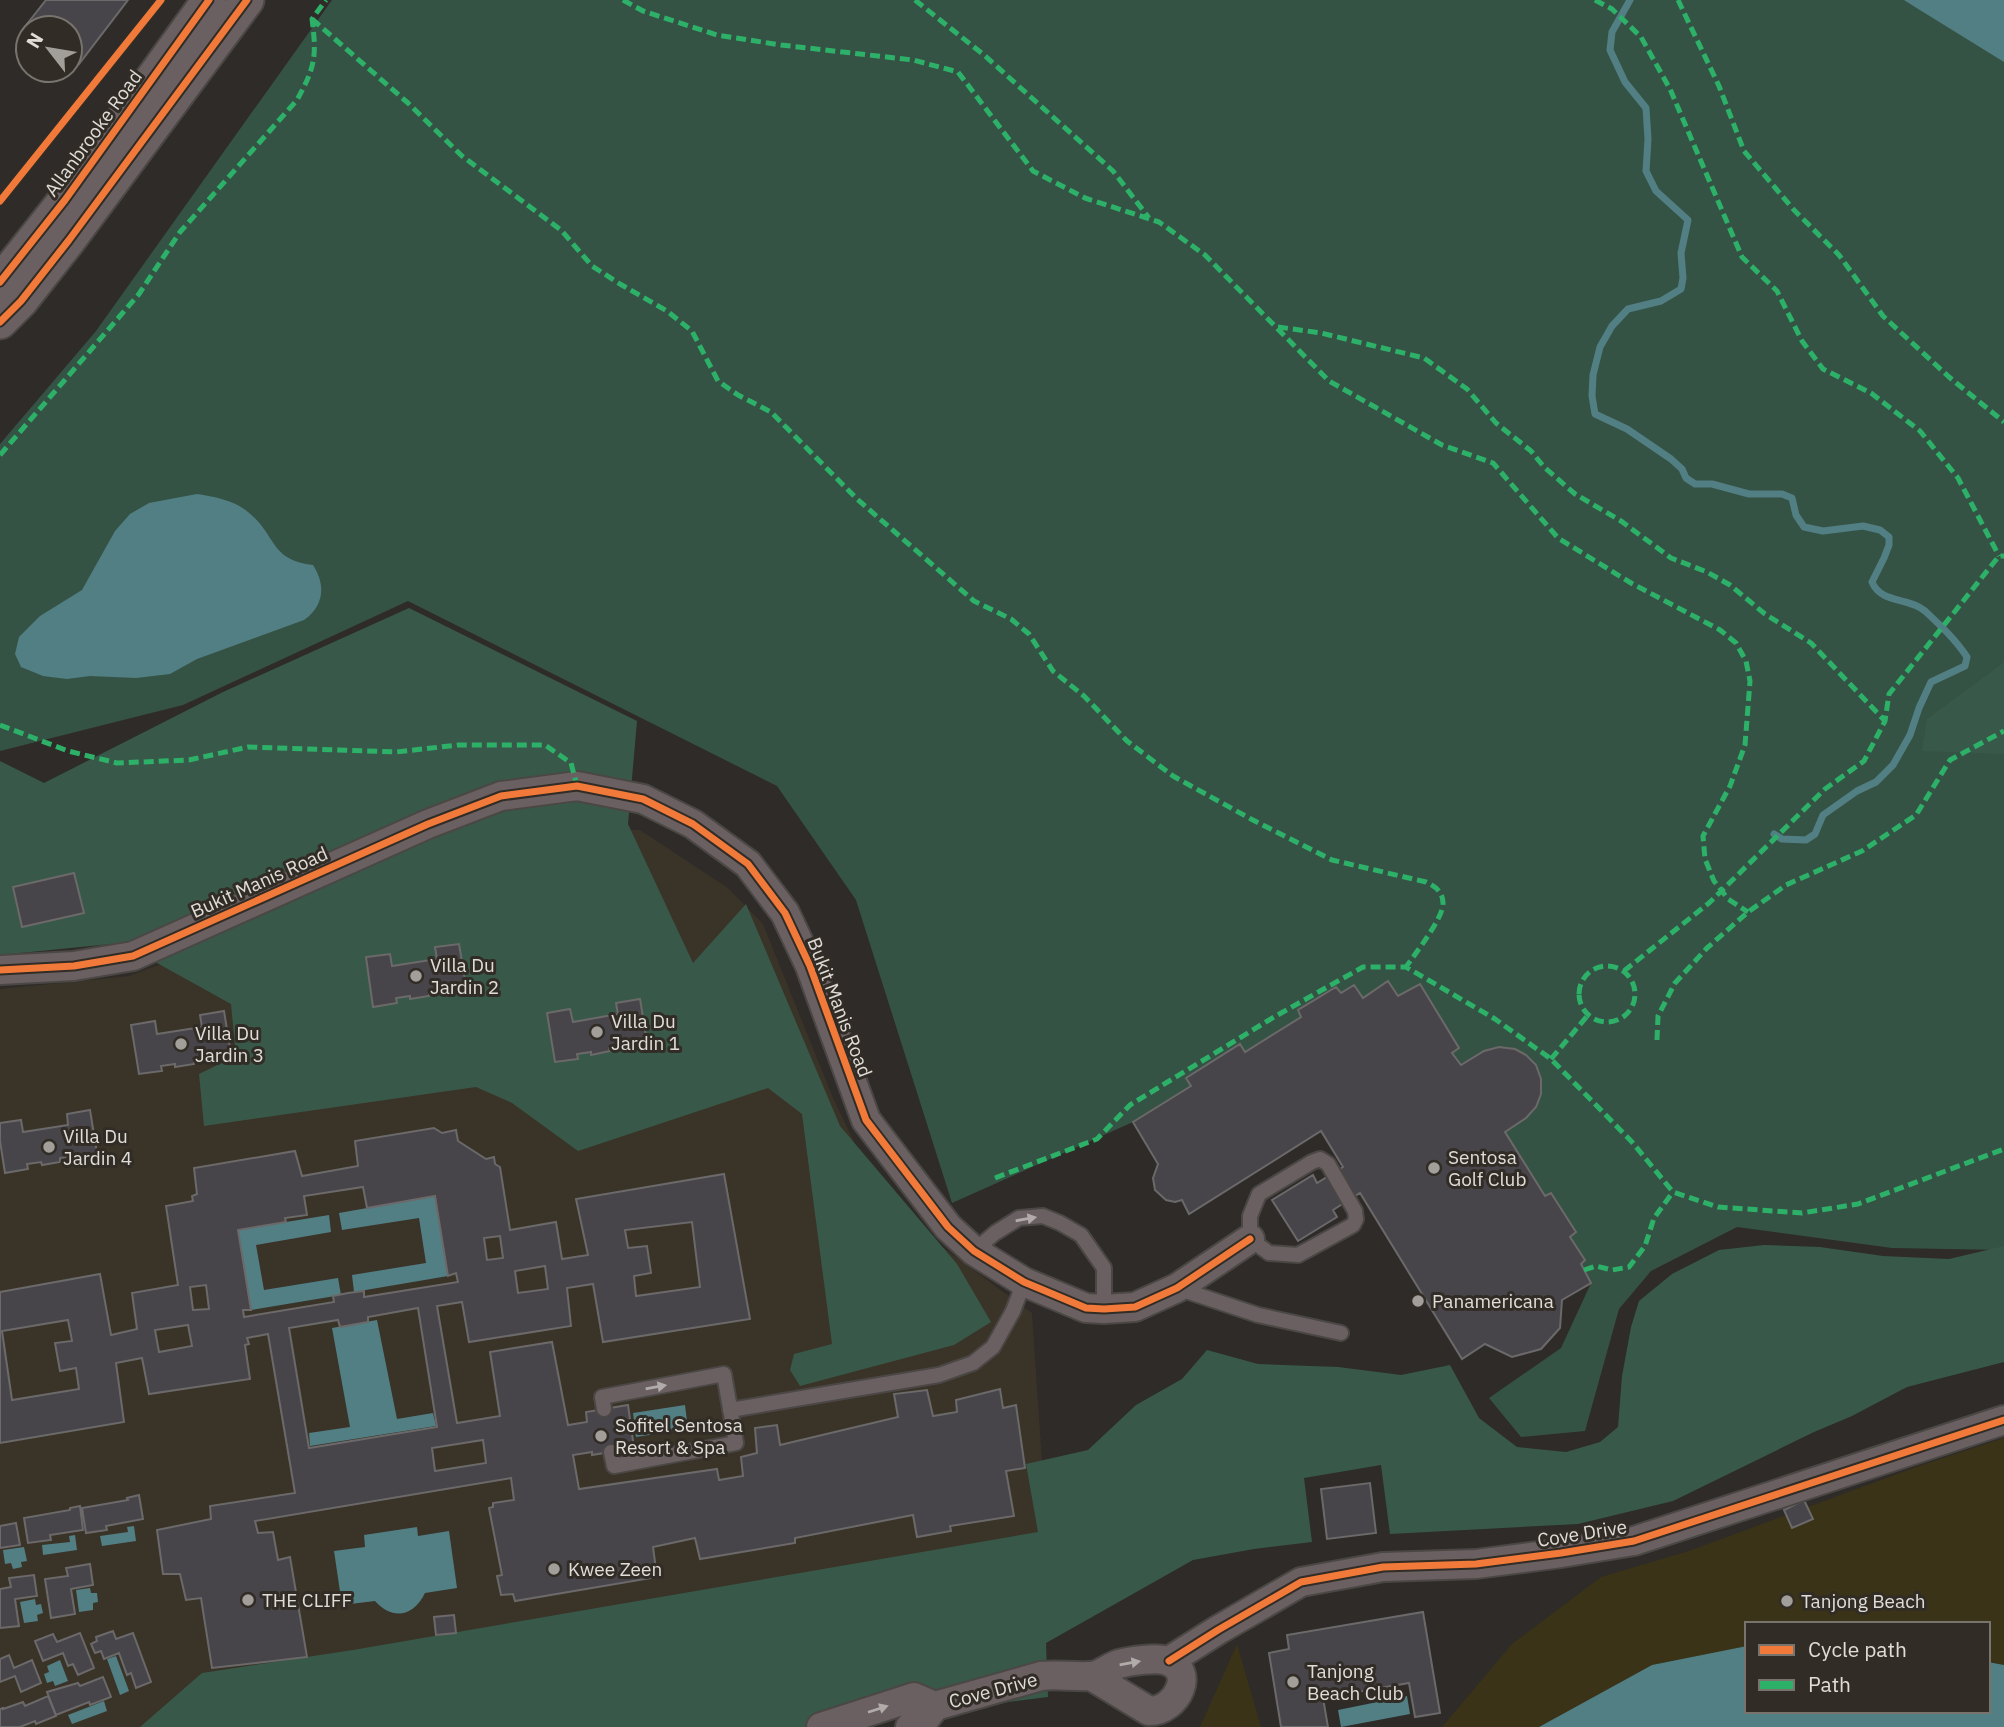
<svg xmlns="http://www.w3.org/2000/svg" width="2004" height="1727" viewBox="0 0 2004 1727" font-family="'IBM Plex Sans',sans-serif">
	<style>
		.built { fill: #3a3328 }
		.green { fill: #355345 }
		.forest { fill: #385949 }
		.sand { fill: #3a3317 }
		.water { fill: #527f84 }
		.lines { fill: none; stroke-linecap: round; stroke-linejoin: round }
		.stream { stroke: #527f84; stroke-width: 7 }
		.building { fill: #48454a; stroke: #6b6969; stroke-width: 2; fill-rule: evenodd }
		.service-casing { stroke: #4a4745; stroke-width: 18 }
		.minor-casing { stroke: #4a4745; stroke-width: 32 }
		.tertiary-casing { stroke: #4a4745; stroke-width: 37 }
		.service { stroke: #6a6062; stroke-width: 14 }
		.minor { stroke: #6a6062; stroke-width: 28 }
		.tertiary { stroke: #6a6062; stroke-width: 33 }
		.quiet { stroke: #2db169; stroke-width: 5; stroke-dasharray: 10 5; stroke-linecap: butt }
		.cycleway-casing { stroke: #312c25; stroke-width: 11 }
		.cycleway { stroke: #f17a3a; stroke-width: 7 }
		.oneway { fill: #b1aba9 }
		.poi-dot { fill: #a29f9a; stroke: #312c25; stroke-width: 2.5 }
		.labels { text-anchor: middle; stroke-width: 6; stroke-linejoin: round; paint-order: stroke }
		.street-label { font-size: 19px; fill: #e0ddd8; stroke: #312c25 }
		.poi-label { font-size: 19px; fill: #e0ddd8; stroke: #312c25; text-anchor: start }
	</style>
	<rect width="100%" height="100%" fill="#2e2b28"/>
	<path class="built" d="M460 830H640L728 888 763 924 833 1098 872 1179 930 1238 1032 1313 1047 1536 206 1727H0V989L129 976 222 941Z"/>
	<path class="green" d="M332 0H2004V1250L1892 1248 1737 1227 1651 1271 1619 1309 1585 1431 1521 1437 1489 1398 1561 1348 1591 1283 1581 1264 1585 1260 1570 1237 1576 1232 1551 1193 1545 1196 1505 1132C1516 1125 1528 1119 1535 1108 1553 1082 1531 1046 1500 1047 1486 1047 1473 1058 1461 1065L1452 1053 1458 1047 1420 984 1398 996 1388 981 1363 998 1354 985 1341 993 1336 987 1298 1010 1301 1017 1245 1052 1240 1045 1191 1086 1133 1122 952 1203 856 900 777 786 408 601 183 705 0 751V444L96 331Z"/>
	<path class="forest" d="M409 608 637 721 628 824 693 963 746 904 840 1126 957 1264 991 1322 954 1345 800 1386 790 1370 794 1354 832 1344 802 1114 768 1088 578 1151 512 1103 476 1087 204 1126 199 1074 236 1056 231 1004 121 943 0 955V761L44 783 223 692Z
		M2004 661V754L1922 751 1927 719 2002 664Z
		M1764 1245 1820 1247 1883 1256 1949 1259 2004 1246V1362L1907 1387 1852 1416 1814 1432 1673 1501 1578 1524 1390 1534 1381 1465 1304 1478 1312 1542 1254 1549 1193 1560 1046 1643 1048 1697 814 1727H140L202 1673 353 1650 1038 1532 1026 1464 1088 1450 1136 1405 1182 1379 1207 1350 1258 1364 1338 1367 1401 1375 1450 1365 1479 1418 1517 1447 1566 1452 1600 1442 1618 1427 1622 1376 1631 1327 1639 1301 1672 1274 1719 1250Z"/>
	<path class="sand" d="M2004 1438V1665L1988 1662V1624H1747V1646L1652 1665 1539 1727H1442L1512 1644 1601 1577 1689 1551 1919 1466Z
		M1237 1644 1261 1727H1200Z"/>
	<path class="water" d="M1904 0H2004V62L1915 7Z
		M197 494C215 497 234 500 248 512 277 535 269 560 313 565 326 585 324 606 304 620L197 659 170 674 136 678 90 676 67 679 43 676 21 667 15 654 19 637 40 616 82 590 115 531 130 514 149 503Z
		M435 1196 448 1276 354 1292 352 1275 426 1263 419 1218 342 1230 339 1213Z
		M329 1215 331 1232 256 1245 264 1290 338 1278 341 1295 251 1310 238 1230Z
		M377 1320 397 1419 433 1413 436 1426 310 1446 309 1433 350 1427 332 1328Z
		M685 1405 688 1429 636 1437 633 1413Z
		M134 1526 136 1541 102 1546 100 1536 128 1532 127 1527Z
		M417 1527 418 1536 449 1531 457 1588 425 1593C414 1616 393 1621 375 1601L342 1605 334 1551 365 1547 364 1535Z
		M75 1535 77 1550 43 1555 42 1545 70 1542 69 1536Z
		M24 1547 27 1561 21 1562 22 1567 13 1569 11 1563 5 1564 3 1550Z
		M90 1588 91 1593H97L98 1602 93 1603V1610L79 1612 76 1590Z
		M35 1599 36 1605 41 1604 43 1613 37 1615 38 1621 24 1623 20 1602Z
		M1747 1646V1711H1988V1662L2004 1665V1727H1539L1652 1665Z
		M116 1656 129 1691 120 1695 107 1659Z
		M60 1660 68 1681 55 1686 53 1681 47 1683 44 1674 49 1672 47 1666Z
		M1407 1696 1410 1714 1341 1727 1338 1710Z
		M104 1701 107 1711 72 1724 68 1715Z"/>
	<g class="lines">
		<path class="stream" d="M1630 0 1612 32 1610 50 1625 82 1646 108 1648 139 1646 171 1656 191 1688 220 1681 253 1683 278 1681 289 1661 301 1628 309 1612 326 1600 347 1593 375 1592 396 1595 414 1627 429 1671 459 1682 469 1686 478 1695 484H1712L1749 494H1782L1792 498 1796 515 1804 527 1823 531 1863 526 1880 530 1889 537V545L1884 558 1872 582C1881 604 1909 597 1925 611 1940 625 1956 640 1967 657L1965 666 1931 682 1919 708 1910 735 1893 765 1876 782 1857 791 1823 815 1815 834 1806 840 1782 839 1774 834"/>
	</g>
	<path class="building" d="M46 0H128L79 64 70 57V28H32L27 24Z
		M74 873 84 913 22 927 13 887Z
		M459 944 466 986 429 992V996L410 999V996L396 998 397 1003 373 1007 366 957 390 954 392 966 437 959 435 947Z
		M1388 981 1398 996 1420 984 1459 1048 1452 1053 1461 1065 1484 1051 1499 1047 1515 1049 1526 1055 1536 1065 1541 1079V1094L1536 1107 1526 1118 1505 1132 1545 1196 1551 1193 1576 1232 1570 1237 1585 1260 1581 1264 1591 1283 1562 1300 1560 1328 1541 1349 1512 1357 1485 1344 1462 1359 1360 1193 1333 1210 1337 1217 1298 1241 1272 1200 1313 1175 1317 1183 1343 1167 1321 1131 1189 1214 1182 1200 1175 1202 1166 1200 1155 1190 1153 1178 1158 1164 1133 1122 1191 1086 1186 1078 1240 1044 1245 1052 1301 1017 1298 1010 1336 987 1341 993 1354 985 1363 998Z
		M640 999 647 1042 609 1048 610 1051 591 1055V1052L577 1054 578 1059 555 1062 547 1013 570 1009 573 1022 618 1014 616 1003Z
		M224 1011 231 1054 194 1060V1064L175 1067V1064L161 1066 162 1071 139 1074 131 1025 155 1021 157 1034 202 1027 200 1015Z
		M90 1110 97 1153 60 1158V1162L42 1165 41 1162 27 1164 28 1169 5 1173 0 1141V1123L21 1120 23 1132 68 1125 67 1114Z
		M434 1128 442 1133 456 1130 458 1141 486 1159 494 1157 495 1164 500 1167 510 1230 556 1222 562 1259 588 1255 576 1199 724 1174 750 1319 603 1342 593 1284 567 1288 571 1326 469 1342 462 1302 437 1306 457 1423 500 1416 490 1352 552 1342 568 1425 587 1422 586 1412 628 1405 634 1448 592 1455V1452L573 1455 579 1489 717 1469 719 1480 743 1476 741 1457 757 1453 755 1428 777 1425 780 1445 898 1417 894 1394 927 1390 933 1416 957 1412 956 1400 1000 1389 1003 1408 1016 1405 1025 1468 1006 1471 1014 1516 950 1526 951 1531 917 1537 913 1515 795 1538V1543L700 1559 695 1538 653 1547 657 1577 515 1601 513 1594 501 1595 497 1576 502 1575 489 1508 493 1507V1503L514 1500 511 1478 255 1521 258 1533 273 1532 278 1560 290 1557 307 1657 212 1668 201 1598 186 1600 180 1574H163L157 1530 211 1519 210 1506 295 1493 268 1334 247 1338 249 1344 245 1345 250 1379 149 1394 142 1358 116 1363 124 1422 0 1443V1292L100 1274 111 1335 137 1329 132 1293 178 1285 166 1206 193 1201 192 1196 197 1194 194 1168 295 1151 302 1176 358 1166 355 1141ZM363 1187 367 1208 435 1196 448 1276 456 1273 458 1282 364 1297V1291L348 1293 333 1296 334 1302 244 1317 243 1310H251L238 1230 286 1222 285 1218 307 1215 304 1196ZM692 1222 700 1287 636 1296 634 1276 651 1273 647 1246 628 1248 625 1230ZM500 1236 503 1258 487 1260 484 1238ZM545 1266 548 1289 518 1293 515 1271ZM206 1285 209 1309 193 1310 190 1287ZM418 1308 437 1427 309 1448 289 1328 338 1320 340 1327 368 1322V1317ZM68 1320 72 1341 55 1343 60 1371 76 1368 79 1389 12 1400 2 1331ZM188 1325 192 1346 159 1352 155 1330ZM483 1440 486 1463 435 1471 432 1448Z
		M1370 1483 1376 1533 1327 1539 1321 1489Z
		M139 1495 143 1519 106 1526 107 1530 86 1533 82 1508 128 1500 127 1498Z
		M1804 1500 1813 1519 1792 1528 1784 1510Z
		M80 1506 83 1530 50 1535 51 1540 28 1543 24 1518 70 1510V1508Z
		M16 1523 20 1545 0 1548V1526Z
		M90 1564 93 1585 71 1589 75 1614 51 1618 45 1579 68 1576 66 1568Z
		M34 1575 37 1596 15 1599 19 1626 0 1628V1589L11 1587 9 1578Z
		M1423 1612 1440 1713 1415 1717 1409 1683 1323 1698 1328 1727H1281L1269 1653 1289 1649 1287 1635Z
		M454 1615 456 1633 436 1635 434 1617Z
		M113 1631 116 1639 133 1633 151 1682 136 1688 131 1673 127 1675 119 1653 104 1659 101 1651 95 1653 91 1644 97 1641 96 1637Z
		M80 1633 94 1668 78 1675 73 1664 68 1666 63 1653 43 1661 35 1641 53 1634 57 1642Z
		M9 1655 14 1668 32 1660 41 1683 21 1692 15 1676 0 1682V1659Z
		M103 1677 111 1697 90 1705 89 1702 56 1715 47 1692 78 1683 80 1686Z
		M48 1696 56 1716 36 1724 35 1721 20 1727H0V1709L3 1708V1709L23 1702 25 1706Z"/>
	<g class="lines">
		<defs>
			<path id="service" d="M1320 1159 1328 1164 1355 1211 1356 1219 1353 1225 1298 1255 1269 1253 1250 1239V1216L1259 1194 1312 1162Z
				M974 1251 995 1233 1019 1218 1043 1216 1060 1223 1081 1235 1104 1268V1309
				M1177 1288 1258 1315 1341 1333
				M604 1409 602 1397 724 1374 736 1443 614 1466 611 1452
				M730 1410 939 1375 973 1363 993 1347 1013 1311 1024 1282"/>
			<path id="minor" d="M0 970 74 966 133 956 428 824 501 796 577 786 643 799 693 824 748 864 785 913 810 966 866 1120 948 1227 974 1251 1024 1282 1086 1308 1104 1309 1135 1307 1177 1288 1250 1239
				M1169 1661 1218 1630 1301 1582 1383 1567 1476 1564 1561 1553 1634 1541 2004 1420
				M821 1727 914 1697 935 1706
				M910 1727 922 1723 935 1706 1041 1676C1057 1674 1073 1677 1090 1676 1100 1676 1109 1667 1119 1664 1130 1661 1157 1657 1167 1661 1196 1670 1178 1711 1149 1711L1093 1677"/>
			<path id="tertiary" d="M0 282 65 200 209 0
				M0 322 21 301 69 240 247 0"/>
		</defs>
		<use href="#service" class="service-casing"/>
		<use href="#minor" class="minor-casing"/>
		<use href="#tertiary" class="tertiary-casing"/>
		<use href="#service" class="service"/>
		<use href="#minor" class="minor"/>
		<use href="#tertiary" class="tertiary"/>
		<path class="quiet" d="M623 0 643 11 717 35 781 45 913 60 958 72 1033 171 1085 198 1159 222 1205 255 1329 381 1442 445 1493 463 1558 538 1631 583 1720 630 1736 643 1746 661 1750 681 1745 745 1730 786 1703 836 1705 859 1714 881 1728 899 1748 912
			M915 0 984 55 1113 171 1149 218
			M1595 0 1612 9 1641 37 1670 89 1742 257 1777 291 1802 341 1823 369 1871 393 1920 431 1958 478 1999 556
			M1678 0 1719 86 1744 151 1794 210 1839 255 1883 316 1949 377 2004 422
			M312 19 408 103 462 156 561 230 592 266 620 284 667 311 692 331 718 381 738 395 771 412 857 499 974 601 1011 619 1029 634 1053 671 1084 696 1127 741 1173 776 1251 819 1332 860 1426 882C1435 886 1443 892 1443 903 1444 917 1415 954 1406 967
			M1278 327 1321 333 1424 358 1467 389 1496 423 1531 451 1544 467 1575 494 1621 521 1671 558 1707 572 1730 585 1765 614 1811 643 1885 721
			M0 455 139 294 180 232 297 100C315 67 317 57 312 19L326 0
			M0 725 68 751 117 763 189 760 248 747 396 752 458 745H545L571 763 577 786
			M1579 994a28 28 0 1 1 56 0a28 28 0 1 1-56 0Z
			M1624 971 1709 903 1825 789 1864 761 1885 721 1889 694 1999 556H2004
			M1657 1040 1658 1016 1675 983 1707 948 1748 912 1786 885 1862 851 1916 815 1950 760 2004 731
			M1551 1059 1588 1015
			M995 1178 1097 1139 1130 1105 1274 1017 1363 967H1406L1495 1019 1551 1059 1632 1142 1673 1192 1718 1207 1802 1213 1858 1204 2004 1149
			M1584 1270 1596 1266 1612 1270 1629 1267 1645 1246 1654 1218 1673 1192"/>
		<defs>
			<path id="cycleway" d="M0 201 161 0
				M0 282 65 200 209 0
				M0 322 21 301 69 240 247 0
				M0 970 74 966 133 956 428 824 501 796 577 786 643 799 693 824 748 864 785 913 810 966 866 1120 948 1227 974 1251 1024 1282 1086 1308 1104 1309 1135 1307 1177 1288 1250 1239
				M1169 1661 1218 1630 1301 1582 1383 1567 1476 1564 1561 1553 1634 1541 2004 1420"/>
		</defs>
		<use href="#cycleway" class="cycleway-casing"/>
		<use href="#cycleway" class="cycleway"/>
	</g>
	<defs><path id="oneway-solid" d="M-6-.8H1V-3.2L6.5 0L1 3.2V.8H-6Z" transform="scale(1.75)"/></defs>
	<g class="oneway">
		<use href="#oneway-solid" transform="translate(1026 1219) rotate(-10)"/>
		<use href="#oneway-solid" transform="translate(656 1387) rotate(-10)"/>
		<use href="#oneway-solid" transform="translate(1130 1663) rotate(-10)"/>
		<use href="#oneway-solid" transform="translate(878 1709) rotate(-18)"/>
	</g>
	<g class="poi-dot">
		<circle cx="416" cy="976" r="7"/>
		<circle cx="597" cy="1032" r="7"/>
		<circle cx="181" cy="1044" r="7"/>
		<circle cx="49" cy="1147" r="7"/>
		<circle cx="1434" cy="1168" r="7"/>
		<circle cx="1418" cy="1301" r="7"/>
		<circle cx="601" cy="1436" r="7"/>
		<circle cx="554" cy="1569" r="7"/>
		<circle cx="248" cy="1600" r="7"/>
		<circle cx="1787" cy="1601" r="7"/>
		<circle cx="1293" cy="1682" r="7"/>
	</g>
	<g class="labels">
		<g class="street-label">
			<text transform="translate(93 133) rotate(-54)" y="7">Allanbrooke Road</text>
			<text transform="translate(259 882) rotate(-24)" y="7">Bukit Manis Road</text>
			<text transform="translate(840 1007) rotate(69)" y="7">Bukit Manis Road</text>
			<text transform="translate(1582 1533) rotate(-9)" y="7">Cove Drive</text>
			<text transform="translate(993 1690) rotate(-15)" y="7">Cove Drive</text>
		</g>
		<g class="poi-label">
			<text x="430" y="972">Villa Du<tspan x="430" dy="22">Jardin 2</tspan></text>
			<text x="611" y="1028">Villa Du<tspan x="611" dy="22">Jardin 1</tspan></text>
			<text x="195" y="1040">Villa Du<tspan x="195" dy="22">Jardin 3</tspan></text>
			<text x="63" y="1143">Villa Du<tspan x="63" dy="22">Jardin 4</tspan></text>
			<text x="1448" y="1164">Sentosa<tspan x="1448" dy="22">Golf Club</tspan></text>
			<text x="1432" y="1308">Panamericana</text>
			<text x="615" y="1432">Sofitel Sentosa<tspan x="615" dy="22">Resort &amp; Spa</tspan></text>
			<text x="568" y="1576">Kwee Zeen</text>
			<text x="262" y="1607">THE CLIFF</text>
			<text x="1801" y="1608">Tanjong Beach</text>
			<text x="1307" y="1678">Tanjong<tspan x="1307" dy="22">Beach Club</tspan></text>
		</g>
	</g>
	<rect x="1745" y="1622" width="245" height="91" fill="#312c25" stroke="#77736d" stroke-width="2"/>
	<rect x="1759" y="1645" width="35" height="10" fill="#f17a3a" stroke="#77736d" stroke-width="2"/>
	<text x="1808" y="1657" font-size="21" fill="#e0ddd8">Cycle path</text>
	<rect x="1759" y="1680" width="35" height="10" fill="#2db169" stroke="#77736d" stroke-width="2"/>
	<text x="1808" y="1692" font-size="21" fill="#e0ddd8">Path</text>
	<g transform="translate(49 49) rotate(301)"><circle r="33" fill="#312c25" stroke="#77736d" stroke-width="2"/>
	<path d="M0-5L12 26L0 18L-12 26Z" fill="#a29f9a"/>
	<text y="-10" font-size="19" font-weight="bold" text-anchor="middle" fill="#e0ddd8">N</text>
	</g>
</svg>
